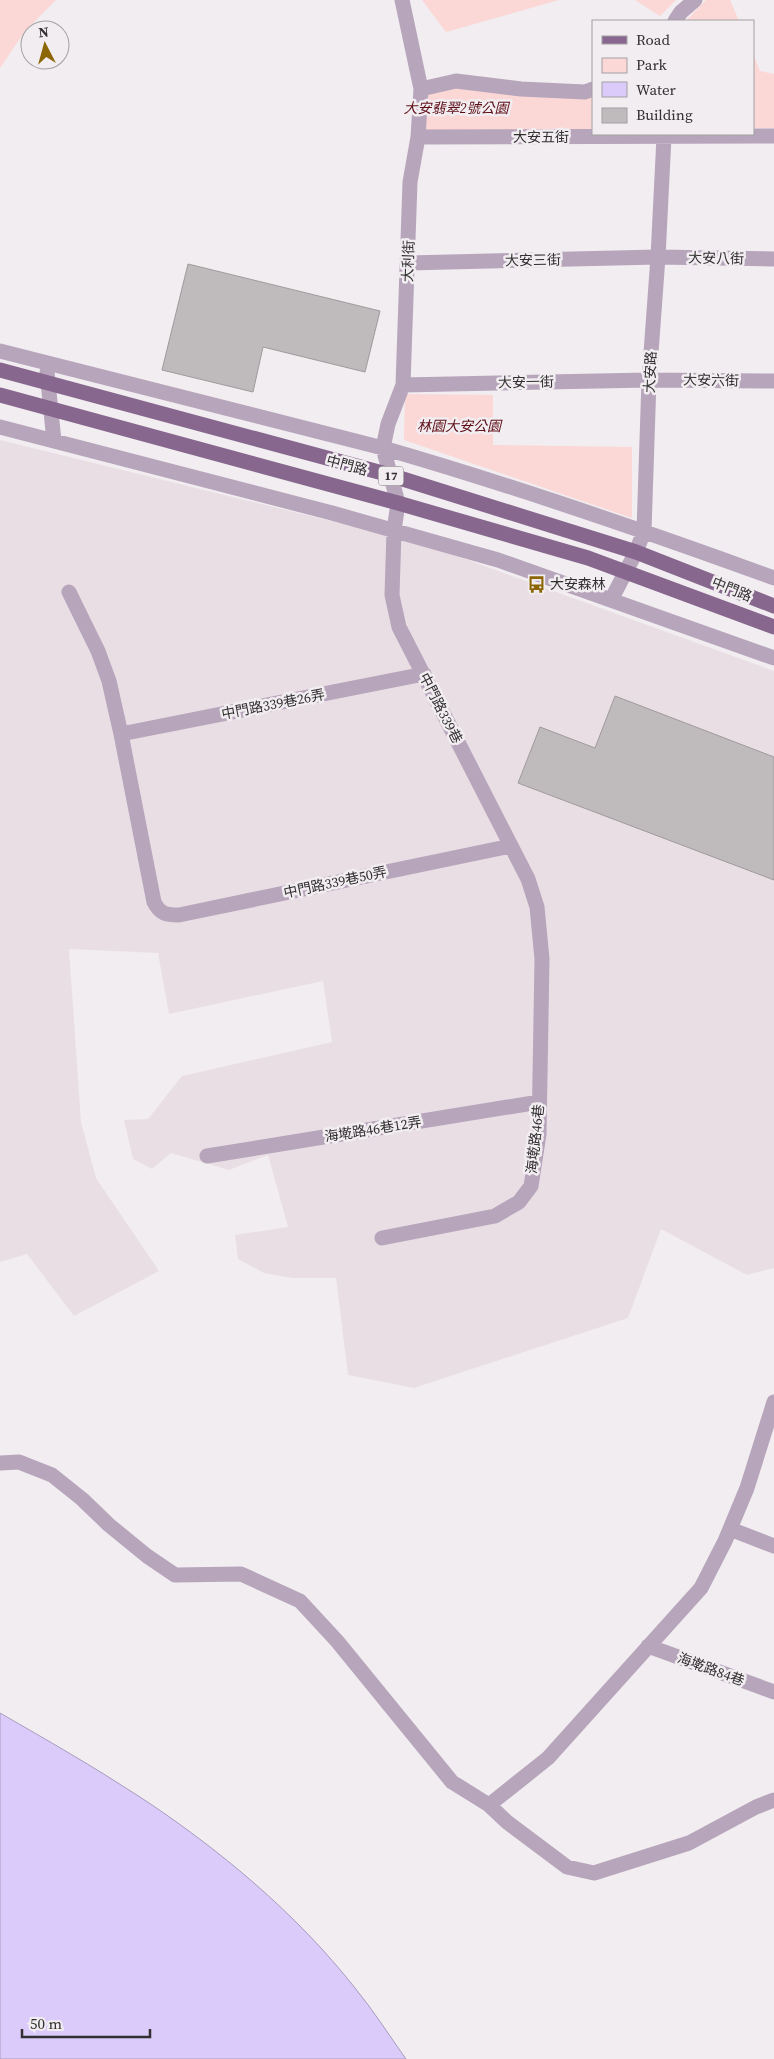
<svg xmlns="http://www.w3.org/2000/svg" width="774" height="2059" viewBox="0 0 774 2059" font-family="'Source Serif 4','Noto Sans TC',serif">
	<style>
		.built { fill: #eadee5 }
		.green { fill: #fbd7d5 }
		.water { fill: #dacbfa; stroke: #a79cbd }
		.building { fill: #bfbabb; stroke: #9f9a9b }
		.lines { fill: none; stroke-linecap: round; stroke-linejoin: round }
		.minor { stroke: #b7a5bb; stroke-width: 15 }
		.major { stroke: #87678e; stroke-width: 15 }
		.labels { text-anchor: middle; stroke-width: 5; stroke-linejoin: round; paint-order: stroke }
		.shield { fill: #f1edf0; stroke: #6b686a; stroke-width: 1 }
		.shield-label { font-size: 12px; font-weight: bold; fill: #312f30 }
		.park-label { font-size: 14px; font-style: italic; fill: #5e0e17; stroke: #f1edf0 }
		.street-label { font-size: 14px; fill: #312f30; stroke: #f1edf0 }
		.poi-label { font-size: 14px; fill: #312f30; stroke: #f1edf0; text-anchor: start }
	</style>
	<rect width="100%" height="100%" fill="#f1edf0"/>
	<path class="built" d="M0 440 421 543 774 671V1268L747 1275 661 1229 628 1318 414 1388 348 1375 336 1278H292L264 1273 238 1259 235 1235 288 1227 268 1155 229 1170 171 1153 152 1169 133 1159 124 1120 148 1119 182 1076 332 1042 323 981 169 1014 158 953 69 949 81 1122 96 1178 159 1271 74 1316 27 1254 0 1262Z"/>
	<path class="green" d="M0 0H56L25 31 0 68Z
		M422 0H559L446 32Z
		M635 0H676L660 16Z
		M706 0H730L739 21H686Z
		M753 54 760 71 774 74V128H753Z
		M458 84 593 94V129L425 131 427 92Z
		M405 394 493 395V445L632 447V518L404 440Z"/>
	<path class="water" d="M0 1713C47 1740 94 1767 140 1797 219 1849 296 1913 355 1988 373 2010 389 2035 406 2059H0Z"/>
	<path class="building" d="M188 264 380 311 365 372 263 347 253 392 162 370Z
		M615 696 774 757V880L518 783 540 727 595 748Z"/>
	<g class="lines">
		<path class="minor" d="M675 21 681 12 695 0
			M421 89 456 81 521 89 585 92 593 89
			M418 137 774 136
			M408 263 658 257 774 259
			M0 351 383 448C515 486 645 531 774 578
			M47 372 54 441
			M403 385 649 380 774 381
			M0 427 332 513 498 560 774 658
			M69 592 98 651 109 681 121 734 154 902C160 914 166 915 179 915L511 846
			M611 600 636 552 644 531 649 380 658 257 664 137
			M121 734 424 674
			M207 1156 539 1102
			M382 1238 495 1216 519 1202 531 1186 539 1134 542 959 537 907 528 879 399 627 392 595 394 531 398 503 383 448 388 424 403 385 410 182 418 137 421 89 402 0
			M0 1463 19 1462 52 1475 82 1499 109 1525 147 1556 175 1575 241 1574 300 1601 337 1641 452 1782 489 1805 507 1822 567 1867 594 1873 689 1843 756 1807 774 1800
			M730 1529 774 1546
			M648 1646 774 1692
			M489 1805 548 1758 701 1588 725 1541 747 1488 774 1402"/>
		<path class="major" d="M0 370 390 475 636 552 774 606
			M0 395 398 503 588 558 774 627"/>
	</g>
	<defs>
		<symbol id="bus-bare" viewBox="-9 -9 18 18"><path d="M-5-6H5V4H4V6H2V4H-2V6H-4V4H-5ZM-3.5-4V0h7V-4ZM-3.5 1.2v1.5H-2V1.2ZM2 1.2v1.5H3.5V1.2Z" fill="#8c6606" stroke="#f1edf0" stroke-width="2.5" paint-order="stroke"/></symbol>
	</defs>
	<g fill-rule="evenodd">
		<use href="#bus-bare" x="524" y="572" width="25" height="25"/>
	</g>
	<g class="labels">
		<rect class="shield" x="378.5" y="466.5" width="25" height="19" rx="4"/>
		<g class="shield-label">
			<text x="391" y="480">17</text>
		</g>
		<g class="park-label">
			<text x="456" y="113">大安翡翠2號公園</text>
			<text x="459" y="431">林園大安公園</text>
		</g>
		<g class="street-label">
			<text x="541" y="142">大安五街</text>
			<text transform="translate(716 258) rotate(1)" y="5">大安八街</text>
			<text transform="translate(533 260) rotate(-1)" y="5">大安三街</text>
			<text transform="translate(408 261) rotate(-88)" y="5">大利街</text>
			<text transform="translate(650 372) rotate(-87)" y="5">大安路</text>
			<text transform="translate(711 380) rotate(1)" y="5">大安六街</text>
			<text transform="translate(526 382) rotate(-1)" y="5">大安一街</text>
			<text transform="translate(347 465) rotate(15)" y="5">中門路</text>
			<text transform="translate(732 589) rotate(22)" y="5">中門路</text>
			<text transform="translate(273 704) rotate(-11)" y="5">中門路339巷26弄</text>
			<text transform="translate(441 708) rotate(63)" y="5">中門路339巷</text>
			<text transform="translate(335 882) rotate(-12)" y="5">中門路339巷50弄</text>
			<text transform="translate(373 1129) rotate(-9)" y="5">海墘路46巷12弄</text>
			<text transform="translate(535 1139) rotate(-84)" y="5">海墘路46巷</text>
			<text transform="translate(711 1669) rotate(20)" y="5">海墘路84巷</text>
		</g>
		<g class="poi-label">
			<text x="550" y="589">大安森林</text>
		</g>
	</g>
	<rect x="592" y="20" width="162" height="115" fill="#f1edf0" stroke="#a4a1a3"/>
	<rect x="602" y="36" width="25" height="8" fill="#87678e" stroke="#a4a1a3"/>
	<text x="636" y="45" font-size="15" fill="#312f30">Road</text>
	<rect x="602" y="58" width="25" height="15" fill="#fbd7d5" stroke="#a4a1a3"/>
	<text x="636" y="70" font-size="15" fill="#312f30">Park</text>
	<rect x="602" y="82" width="25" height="15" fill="#dacbfa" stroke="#a4a1a3"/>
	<text x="636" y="95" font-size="15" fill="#312f30">Water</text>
	<rect x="602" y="108" width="25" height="15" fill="#bfbabb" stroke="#a4a1a3"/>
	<text x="636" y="120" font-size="15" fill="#312f30">Building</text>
	<g transform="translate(45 45) rotate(354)"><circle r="24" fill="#f1edf0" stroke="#a4a1a3"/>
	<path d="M0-4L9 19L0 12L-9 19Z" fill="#8c6606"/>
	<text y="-8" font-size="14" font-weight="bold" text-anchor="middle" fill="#312f30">N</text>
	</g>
	<path d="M22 2029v8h128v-8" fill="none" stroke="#312f30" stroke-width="2.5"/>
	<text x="30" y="2029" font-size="15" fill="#312f30" stroke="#f1edf0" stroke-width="4" paint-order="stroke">50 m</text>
</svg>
